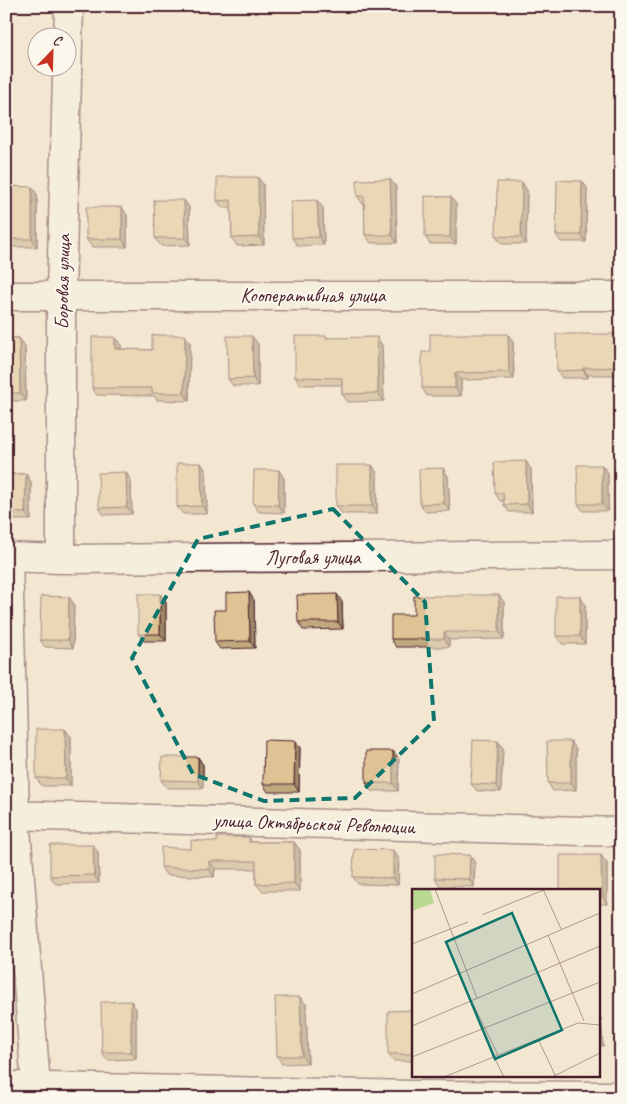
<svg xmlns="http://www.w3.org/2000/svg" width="627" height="1104" viewBox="0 0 627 1104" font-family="Caveat,sans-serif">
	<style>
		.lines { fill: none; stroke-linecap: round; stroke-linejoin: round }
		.minor-casing { stroke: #4a1f2b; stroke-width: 31 }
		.major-casing { stroke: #4a1f2b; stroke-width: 31 }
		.minor { stroke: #fbf7ec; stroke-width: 28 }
		.major { stroke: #fbf7ec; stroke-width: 28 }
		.wall { fill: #c0a87f; stroke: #4a1f2b }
		.shaded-wall { fill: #9c8868; stroke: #4a1f2b }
		.building { fill: #dfc394; stroke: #4a1f2b }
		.marked { fill: none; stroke: #0f766e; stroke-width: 4; stroke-dasharray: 10 6; stroke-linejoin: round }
		.labels { text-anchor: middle; stroke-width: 4; stroke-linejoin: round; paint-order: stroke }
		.street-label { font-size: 20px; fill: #4a1f2b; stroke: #fbf7ec }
		.inset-road { fill: none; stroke: #af978f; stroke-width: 1 }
		.view { fill: #0f766e; fill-opacity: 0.15; stroke: #0f766e; stroke-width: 2.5 }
		.inset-edge { fill: none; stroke: #4a1f2b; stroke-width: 2.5 }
	</style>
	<rect width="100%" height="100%" fill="#f3e7d2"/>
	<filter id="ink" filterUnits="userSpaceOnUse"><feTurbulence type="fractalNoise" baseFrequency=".02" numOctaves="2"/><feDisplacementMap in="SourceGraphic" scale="10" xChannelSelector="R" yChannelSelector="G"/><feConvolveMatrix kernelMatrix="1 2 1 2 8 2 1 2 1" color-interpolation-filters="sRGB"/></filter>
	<g filter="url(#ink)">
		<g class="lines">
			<defs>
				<path id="minor" d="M6 296H621
					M6 557 61 559 621 555
					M8 557 15 815 36 1086
					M61 559V295L69 6
					M6 815 621 832"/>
				<path id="major" d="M6 1086 412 1095 621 1096"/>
			</defs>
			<use href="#minor" class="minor-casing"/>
			<use href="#major" class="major-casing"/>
			<use href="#minor" class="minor"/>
			<use href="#major" class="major"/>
		</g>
		<path class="wall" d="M468 6H504V9H470Z
			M582 181 587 188 586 242H561L556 235Z
			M263 184 264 245 237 246 232 238 231 208H223L217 201Z
			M6 186 37 194V247H6Z
			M396 187 397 243H371L365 235V204H363L357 196Z
			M527 190 526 244H502L496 236Z
			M184 200 189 207 190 245 161 246 155 238Z
			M456 204V244H430L425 237Z
			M323 208 324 245 298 246 292 238Z
			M127 215V247H92L86 239Z
			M621 334V375H588V378H562L557 371Z
			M185 335 190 343 189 401 157 400 154 396 97 395 92 388 115 337 121 345V349L152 350Z
			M326 336 328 338 382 345 384 401 348 402 342 394V385H301L295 377Z
			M6 338H19L25 346 26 401H6Z
			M513 342 514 379 461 380V396H427L422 388 430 352Z
			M258 344V386H233L228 379Z
			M201 463 206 471 207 514H183L177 507Z
			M372 465 377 473V514H342L336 506Z
			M602 465 608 473V511H583L578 504Z
			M531 469 532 512H509L504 505V501H500L495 493Z
			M6 474H26L31 482V520H6Z
			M448 476 450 511 426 512 420 504Z
			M284 478V513L259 512 253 504Z
			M131 480 132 514 104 515 99 508Z
			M160 594 166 602V641H144L138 634Z
			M69 597 74 604 73 648 45 647 40 640Z
			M254 600 255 648 220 649 215 642 226 610Z
			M342 602 343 629 303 630 298 622Z
			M504 602V639L449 640V647H396L391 639 414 615Z
			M585 604V644H562L556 636Z
			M65 729 71 737V786H42L36 778Z
			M295 741 300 748 299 792H268L263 784Z
			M571 741 576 749V790L553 791 548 783Z
			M503 748 501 792 477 791 471 784Z
			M198 757 203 765V788H167L161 780Z
			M399 759 398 791H371L366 783Z
			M249 837 252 842H294L300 850V891H262L256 884V869H215L214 877 166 875 161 867 191 849 217 842Z
			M98 852 99 883 56 884 50 876Z
			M399 858 398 885 358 884 353 877Z
			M475 863 474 887 440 886 435 878Z
			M607 863V904H598V890Z
			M131 1001 136 1009V1059L107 1060 102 1052Z
			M306 1004 308 1063 282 1064 277 1056Z
			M413 1010V1061H394L388 1054Z
			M598 1014 601 1018 603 1046H598Z"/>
		<path class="shaded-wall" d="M258 177 263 184 264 245 259 237Z
			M390 179 396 187 397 243 392 235Z
			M582 181 587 188 586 242 581 235Z
			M522 182 527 190 526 244 521 237Z
			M32 187 37 194V247L32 239Z
			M451 197 456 204V244L450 237Z
			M184 200 189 207 190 245 185 238Z
			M317 200 323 208 324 245 319 237Z
			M122 207 127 215V247L122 239Z
			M508 334 513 342 514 379 509 372Z
			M185 335 190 343 189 401 184 393Z
			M252 336 258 344V386L253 378Z
			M115 337 121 345V357L115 349Z
			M377 337 382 345 384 401 378 393Z
			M19 338 25 346 26 401 20 393Z
			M583 368 588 375V378L583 370Z
			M455 373 461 380V396L455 388Z
			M526 461 531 469 532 512 527 504Z
			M201 463 206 471 207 514 202 506Z
			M372 465 377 473V514L372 506Z
			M602 465 608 473V511L602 504Z
			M443 468 448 476 450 511 444 503Z
			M279 470 284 478V513L278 505Z
			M126 472 131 480 132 514 127 507Z
			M26 474 31 482V520L25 513Z
			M249 592 254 600 255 648 250 641Z
			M160 594 166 602V641L160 634Z
			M337 594 342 602 343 629 338 622Z
			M499 595 504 602V639L499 632Z
			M580 596 585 604V644L580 636Z
			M69 597 74 604 73 648 68 640Z
			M444 632 449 640V647L444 639Z
			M65 729 71 737V786L66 778Z
			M295 741 300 748 299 792 294 784Z
			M498 741 503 748 501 792 496 785Z
			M571 741 576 749V790L571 783Z
			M393 751 399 759 398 791 393 783Z
			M198 757 203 765V788L198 781Z
			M294 842 300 850V891L294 883Z
			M93 845 98 852 99 883 94 875Z
			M393 850 399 858 398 885 393 878Z
			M470 855 475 863 474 887 469 879Z
			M601 855 607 863V904L602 896Z
			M209 861 215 869 214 877 209 869Z
			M300 997 306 1004 308 1063 302 1056Z
			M131 1001 136 1009V1059L131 1052Z
			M598 1014 601 1018 603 1046 598 1040Z"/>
		<path class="building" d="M217 177H258L259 237 232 238 231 200 217 201Z
			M390 179 392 235H365L364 196H357V180Z
			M557 180 582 181 581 235H556Z
			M497 182H522L521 237 496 236Z
			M6 186 32 187V239H6Z
			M425 196 451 197 450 237H425Z
			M154 200H184L185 238H155Z
			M317 200 319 237 292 238 291 201Z
			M86 207H122V239H86Z
			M430 334H508L509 372 455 373V388H422V352H430Z
			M556 334H621V367L583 368V370L557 371Z
			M152 335H185L184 393H152V388H92V337H115V349L152 350Z
			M227 336H252L253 378 228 379Z
			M295 336H326V338L377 337 378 393 342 394V378L295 377Z
			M6 338H19L20 393H6Z
			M526 461 527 504 504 505 503 493H495L494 462Z
			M177 463H201L202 506 177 507Z
			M336 465H372V506H336Z
			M577 465H602V504H578Z
			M443 468 444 503 420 504 419 469Z
			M254 470H279L278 505 253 504Z
			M126 472 127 507 99 508 98 473Z
			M6 474H26L25 513 6 512Z
			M249 592 250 641 215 642 214 610H226V593Z
			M138 594H160V634H138Z
			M337 594 338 622H298L297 595Z
			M461 595H499V632H444V639H391V615H414V596H461Z
			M41 596 69 597 68 640H40Z
			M556 596H580V636H556Z
			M36 729H65L66 778H36Z
			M264 740 295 741 294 784H263Z
			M473 740 498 741 496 785 471 784Z
			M547 741H571V783H548Z
			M366 751H393V783H366Z
			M162 757H198V781L161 780Z
			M217 837H249V842H294V883L256 884V861H209V869L161 867V847L191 849V840L217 842Z
			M50 845H93L94 875 50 876Z
			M354 849 393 850V878L353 877Z
			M435 854 470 855 469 879 435 878Z
			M560 855H601L602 896H598V890H560Z
			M275 997H300L302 1056H277Z
			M131 1001V1052H102L101 1002Z
			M413 1010V1054H388V1011Z"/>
	</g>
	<path d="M0 0H627V1104H0ZM333 509 425 602 434 721 355 798 264 801 193 774 132 658 198 539Z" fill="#f3e7d2" fill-opacity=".55" fill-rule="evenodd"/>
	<path class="marked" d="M333 509 425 602 434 721 355 798 264 801 193 774 132 658 198 539Z"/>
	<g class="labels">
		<g class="street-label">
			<text transform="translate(62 282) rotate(-89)" y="7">Боровая улица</text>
			<text x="313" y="302">Кооперативная улица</text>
			<text x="313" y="564">Луговая улица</text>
			<text transform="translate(314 823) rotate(2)" y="7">улица Октябрьской Революции</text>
		</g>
	</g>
	<g transform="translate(412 889)">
		<rect width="188" height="188" fill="#f3e7d2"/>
		<path d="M0 0H18L22 14 0 22Z" fill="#b9d992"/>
		<path class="inset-road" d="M23 0 65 109M131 0 149 40M70 26 134 0M136 46 172 132M0 55 56 33M0 105 188 24M59 111 86 166M0 137 188 57M126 150 143 186M0 168 188 93M82 168 92 188M32 188 166 134 188 136M140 188 188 164"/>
		<path class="view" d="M100 24 150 141 83 170 34 53Z"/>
		<rect width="188" height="188" class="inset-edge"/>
	</g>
	<rect width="627" height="1104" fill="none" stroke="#fbf7ec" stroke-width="25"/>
	<rect x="12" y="12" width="602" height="1079" fill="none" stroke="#4a1f2b" stroke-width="2" filter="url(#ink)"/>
	<g transform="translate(52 52) rotate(23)"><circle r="24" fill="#fbf7ec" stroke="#b4a19f"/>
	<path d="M0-4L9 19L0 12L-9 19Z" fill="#c8321e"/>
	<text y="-8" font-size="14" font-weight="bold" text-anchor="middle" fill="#4a1f2b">С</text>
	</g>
</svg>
